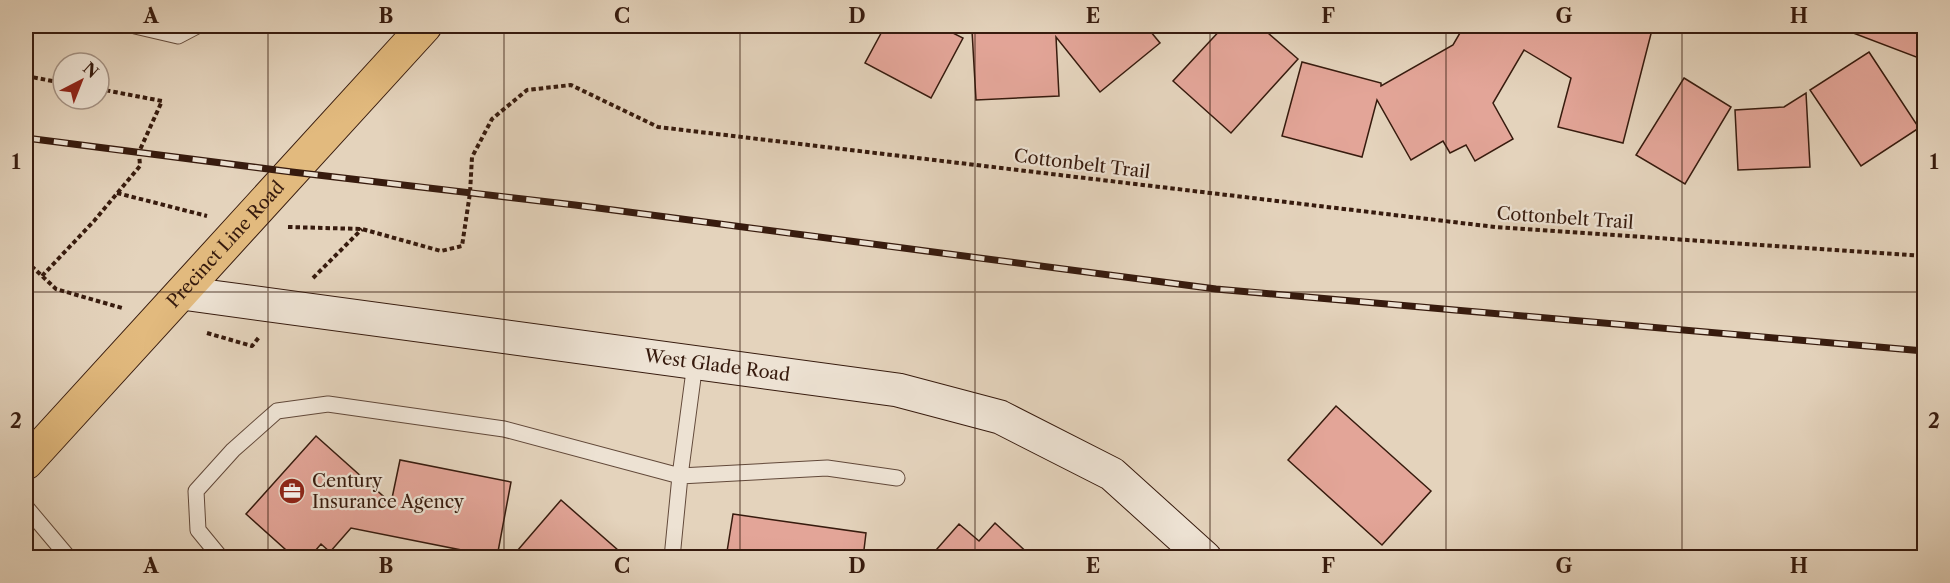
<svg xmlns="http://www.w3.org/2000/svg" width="1950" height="583" viewBox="0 0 1950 583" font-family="'Libre Caslon Text',serif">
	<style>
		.building { fill: #e3a598; stroke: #371b0e; stroke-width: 1.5 }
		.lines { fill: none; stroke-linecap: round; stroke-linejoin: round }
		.lane-casing { stroke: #62493a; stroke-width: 17 }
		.secondary-casing { stroke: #371b0e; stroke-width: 35 }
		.primary-casing { stroke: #371b0e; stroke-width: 35 }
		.path { stroke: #371b0e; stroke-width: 4; stroke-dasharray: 4.5 3; stroke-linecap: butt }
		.lane { stroke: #ede2d3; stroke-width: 15 }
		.secondary { stroke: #ede2d3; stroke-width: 33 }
		.primary { stroke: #e2ba7e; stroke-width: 33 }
		.rail-casing { stroke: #371b0e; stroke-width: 7 }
		.rail { stroke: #ede2d3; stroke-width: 4.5; stroke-dasharray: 14; stroke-linecap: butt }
		.grid { fill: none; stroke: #371b0e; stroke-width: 1.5; stroke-opacity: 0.55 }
		.labels { text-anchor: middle; stroke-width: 4.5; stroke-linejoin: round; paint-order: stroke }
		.street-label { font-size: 18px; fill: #371b0e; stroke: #ede2d3 }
		.poi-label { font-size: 18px; fill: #371b0e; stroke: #ede2d3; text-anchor: start }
		.neatline { fill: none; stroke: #371b0e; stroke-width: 2 }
		.grid-label { font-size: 20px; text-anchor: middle; font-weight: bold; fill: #371b0e }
	</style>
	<rect width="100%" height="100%" fill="#e4d3bc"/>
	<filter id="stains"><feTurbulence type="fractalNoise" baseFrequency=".00333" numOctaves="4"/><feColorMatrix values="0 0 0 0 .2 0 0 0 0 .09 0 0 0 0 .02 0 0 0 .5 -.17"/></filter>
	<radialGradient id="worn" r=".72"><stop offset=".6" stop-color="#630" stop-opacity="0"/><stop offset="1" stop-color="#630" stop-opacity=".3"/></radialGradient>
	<path class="building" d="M885 26H939L963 38 931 98 865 63Z
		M1046 26H1146L1160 43 1100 92 1056 37 1059 96 976 100 972 31 1048 28Z
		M1224 26H1260L1298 59 1231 133 1173 81Z
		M1464 26H1653L1623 143 1558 127 1571 78 1524 50 1493 103 1513 139 1475 161 1466 145 1450 153 1443 141 1411 160 1377 100 1362 157 1282 136 1302 62 1381 83V86L1453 45Z
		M1840 26H1924V60L1840 28Z
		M1869 52 1919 128 1861 166 1810 90Z
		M1684 78 1731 107 1685 184 1636 155Z
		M1806 93 1810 167 1738 170 1735 110 1784 107Z
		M1336 406 1431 491 1382 545 1288 460Z
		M316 436 391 503 400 460 511 482 497 557 351 528 330 552 321 544 309 558H295L246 514Z
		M561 500 627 558H511Z
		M733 514 866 533 863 558H726Z
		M995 523 1033 558H929L959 524 979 541Z"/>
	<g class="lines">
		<defs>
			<path id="lane" d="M135 26 178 36 197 26
				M26 507 69 558
				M221 558 198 530 196 491 233 450 277 411 328 404 504 429 680 476 827 468 897 478
				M672 558 680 476 695 363"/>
			<g id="secondary">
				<path id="s1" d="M182 293 898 390 1000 417 1112 474 1205 558"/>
			</g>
			<g id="primary">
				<path id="s2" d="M26 463 425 26"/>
			</g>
		</defs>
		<use href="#lane" class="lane-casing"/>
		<use href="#secondary" class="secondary-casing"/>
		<use href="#primary" class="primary-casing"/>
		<path class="path" d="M26 76 63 83
			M117 193 207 216
			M288 227 362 229 441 251 462 246 470 193 472 157 492 119 527 90 571 85 658 127 1495 227 1924 256
			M26 261 56 289 122 308
			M42 276 94 221 140 166 139 152 162 101 99 89
			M313 278 362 229
			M207 333 252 346 260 336"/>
		<use href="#lane" class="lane"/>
		<use href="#secondary" class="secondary"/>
		<use href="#primary" class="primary"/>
		<defs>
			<path id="rail" d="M26 138 292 172 575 205 1216 289 1924 351"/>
		</defs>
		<use href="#rail" class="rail-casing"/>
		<use href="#rail" class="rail"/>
	</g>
	<path class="grid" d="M268 26V558M504 26V558M740 26V558M975 26V558M1210 26V558M1446 26V558M1682 26V558M26 292H1924"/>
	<defs>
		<symbol id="office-disc" viewBox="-11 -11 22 22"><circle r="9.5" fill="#8f2418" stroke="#ede2d3"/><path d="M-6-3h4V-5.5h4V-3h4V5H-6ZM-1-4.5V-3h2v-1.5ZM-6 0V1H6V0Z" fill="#fff"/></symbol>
	</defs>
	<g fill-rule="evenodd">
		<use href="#office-disc" x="277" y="476" width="30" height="30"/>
	</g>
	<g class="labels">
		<g class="street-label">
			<text transform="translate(1082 164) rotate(7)" y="6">Cottonbelt Trail</text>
			<text transform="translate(1565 218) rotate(4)" y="6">Cottonbelt Trail</text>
			<text dy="6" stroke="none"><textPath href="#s2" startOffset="296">Precinct Line Road</textPath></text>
			<text dy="6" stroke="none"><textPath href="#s1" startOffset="540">West Glade Road</textPath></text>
		</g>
		<g class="poi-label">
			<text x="312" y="487">Century<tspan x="312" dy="21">Insurance Agency</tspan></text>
		</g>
	</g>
	<rect width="1950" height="583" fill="none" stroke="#e4d3bc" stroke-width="66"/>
	<g transform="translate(81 81) rotate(42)"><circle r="28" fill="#ede2d3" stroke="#a49284" stroke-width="1.5"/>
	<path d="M0-4.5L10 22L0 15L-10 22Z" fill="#8f2418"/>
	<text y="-9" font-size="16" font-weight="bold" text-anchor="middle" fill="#371b0e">N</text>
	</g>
	<rect x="33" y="33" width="1884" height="517" class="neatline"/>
	<g class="grid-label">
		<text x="151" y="23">A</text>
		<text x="386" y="23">B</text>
		<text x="622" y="23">C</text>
		<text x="857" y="23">D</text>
		<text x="1093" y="23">E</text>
		<text x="1328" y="23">F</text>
		<text x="1564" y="23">G</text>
		<text x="1799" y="23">H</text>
		<text x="16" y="169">1</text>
		<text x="1934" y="169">1</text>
		<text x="16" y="428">2</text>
		<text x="1934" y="428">2</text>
		<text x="151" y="573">A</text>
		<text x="386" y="573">B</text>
		<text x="622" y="573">C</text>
		<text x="857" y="573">D</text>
		<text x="1093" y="573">E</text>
		<text x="1328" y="573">F</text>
		<text x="1564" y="573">G</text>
		<text x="1799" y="573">H</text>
	</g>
	<rect width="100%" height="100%" filter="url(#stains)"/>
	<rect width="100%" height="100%" fill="url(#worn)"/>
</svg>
